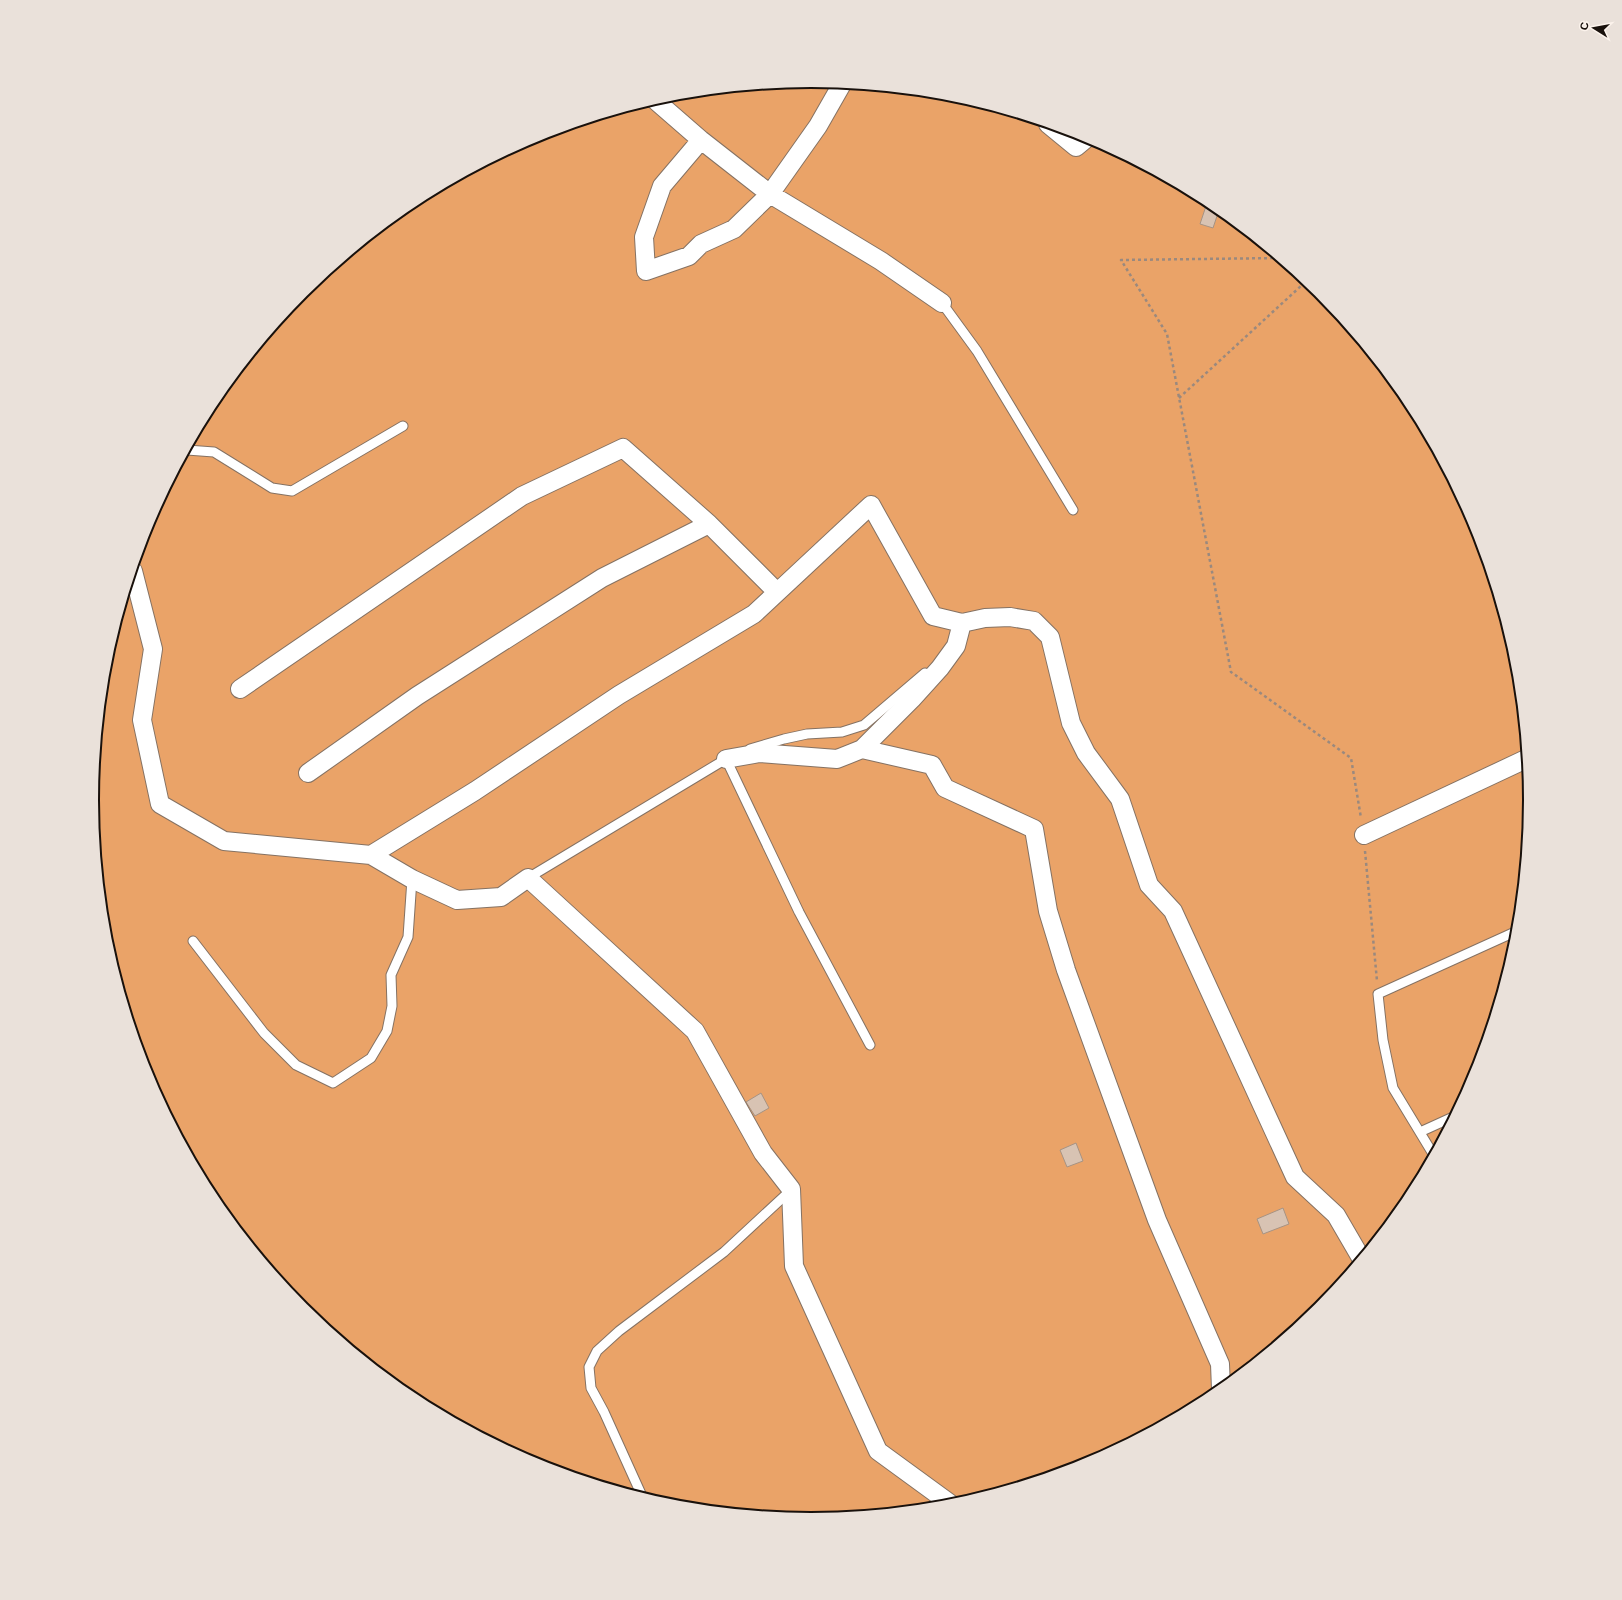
<svg xmlns="http://www.w3.org/2000/svg" width="1622" height="1600" viewBox="0 0 1622 1600" font-family="Helvetica,sans-serif">
	<style>
		.green { fill: #eaa368 }
		.building { fill: #d8c3b3; stroke: #a79383 }
		.lines { fill: none; stroke-linecap: round; stroke-linejoin: round }
		.lane-casing { stroke: #857263; stroke-width: 11 }
		.street-casing { stroke: #857263; stroke-width: 20 }
		.path { stroke: #9a897e; stroke-width: 2.5; stroke-dasharray: 3 3; stroke-linecap: butt }
		.lane { stroke: #fff; stroke-width: 9 }
		.street { stroke: #fff; stroke-width: 18 }
		.rim { fill: none; stroke: #19110c; stroke-width: 2 }
	</style>
	<rect width="100%" height="100%" fill="#f9e3d2"/>
	<path class="green" d="M94 800a717 717 0 1 1 1434 0a717 717 0 1 1-1434 0Z"/>
	<path class="building" d="M1206 206 1219 210 1213 228 1200 224Z
		M761 1093 769 1108 755 1116 746 1102Z
		M1076 1143 1083 1161 1067 1167 1060 1150Z
		M1283 1208 1289 1224 1263 1234 1257 1219Z"/>
	<g class="lines">
		<defs>
			<path id="lane" d="M942 303 977 351 1073 510
				M187 450 214 452 272 488 292 491 403 426
				M750 749 784 739 807 734 842 732 864 725 925 673
				M528 878 726 759 799 912 870 1045
				M193 941 264 1033 296 1065 333 1083 371 1058 387 1031 392 1006 391 975 408 937 412 879
				M1420 1132 1453 1117
				M1433 1154 1393 1088 1383 1040 1378 994 1517 931
				M642 1496 604 1412 591 1388 589 1367 597 1351 619 1331 724 1252 791 1190"/>
			<path id="street" d="M655 100 701 140 770 194 881 261 942 303
				M1048 124 1076 147 1088 137
				M701 140 662 186 644 237 646 271 689 256 701 244 734 229 770 194 818 126 842 84
				M133 571 153 649 142 720 160 804 224 841 371 855 412 879 457 900 501 897 528 878 695 1031 763 1153 791 1189 794 1266 878 1451 952 1505
				M240 689 522 496 623 448 709 524 777 592
				M862 749 932 765 945 788 1034 829 1048 911 1066 970 1157 1220 1220 1364 1221 1389
				M726 759 760 753 837 759 862 749 912 699 940 668 956 646 962 623
				M308 773 417 696 602 578 709 524
				M1364 835 1526 759
				M371 855 475 791 619 695 754 614 871 505 933 616 962 623 985 618 1010 617 1034 621 1050 637 1071 723 1086 753 1120 799 1149 885 1173 911 1295 1177 1336 1215 1361 1258"/>
		</defs>
		<use href="#lane" class="lane-casing"/>
		<use href="#street" class="street-casing"/>
		<path class="path" d="M1279 258 1121 260 1167 334 1231 672 1351 758 1361 818
			M1179 398 1301 286 1311 284
			M1365 851 1377 981"/>
		<use href="#lane" class="lane"/>
		<use href="#street" class="street"/>
	</g>
	<path d="M0 0H1622V1600H0ZM99 800a712 712 0 1 1 1424 0a712 712 0 1 1-1424 0Z" fill="#eae1da" fill-rule="evenodd"/>
	<path class="rim" d="M99 800a712 712 0 1 1 1424 0a712 712 0 1 1-1424 0Z"/>
	<g transform="translate(1594 28) rotate(281)" stroke="#fcf3ec" stroke-width="3" paint-order="stroke">
	<path d="M0-3L7 15L0 10L-7 15Z" fill="#19110c"/>
	<text y="-6" font-size="11" font-weight="bold" text-anchor="middle" fill="#19110c">С</text>
	</g>
</svg>
